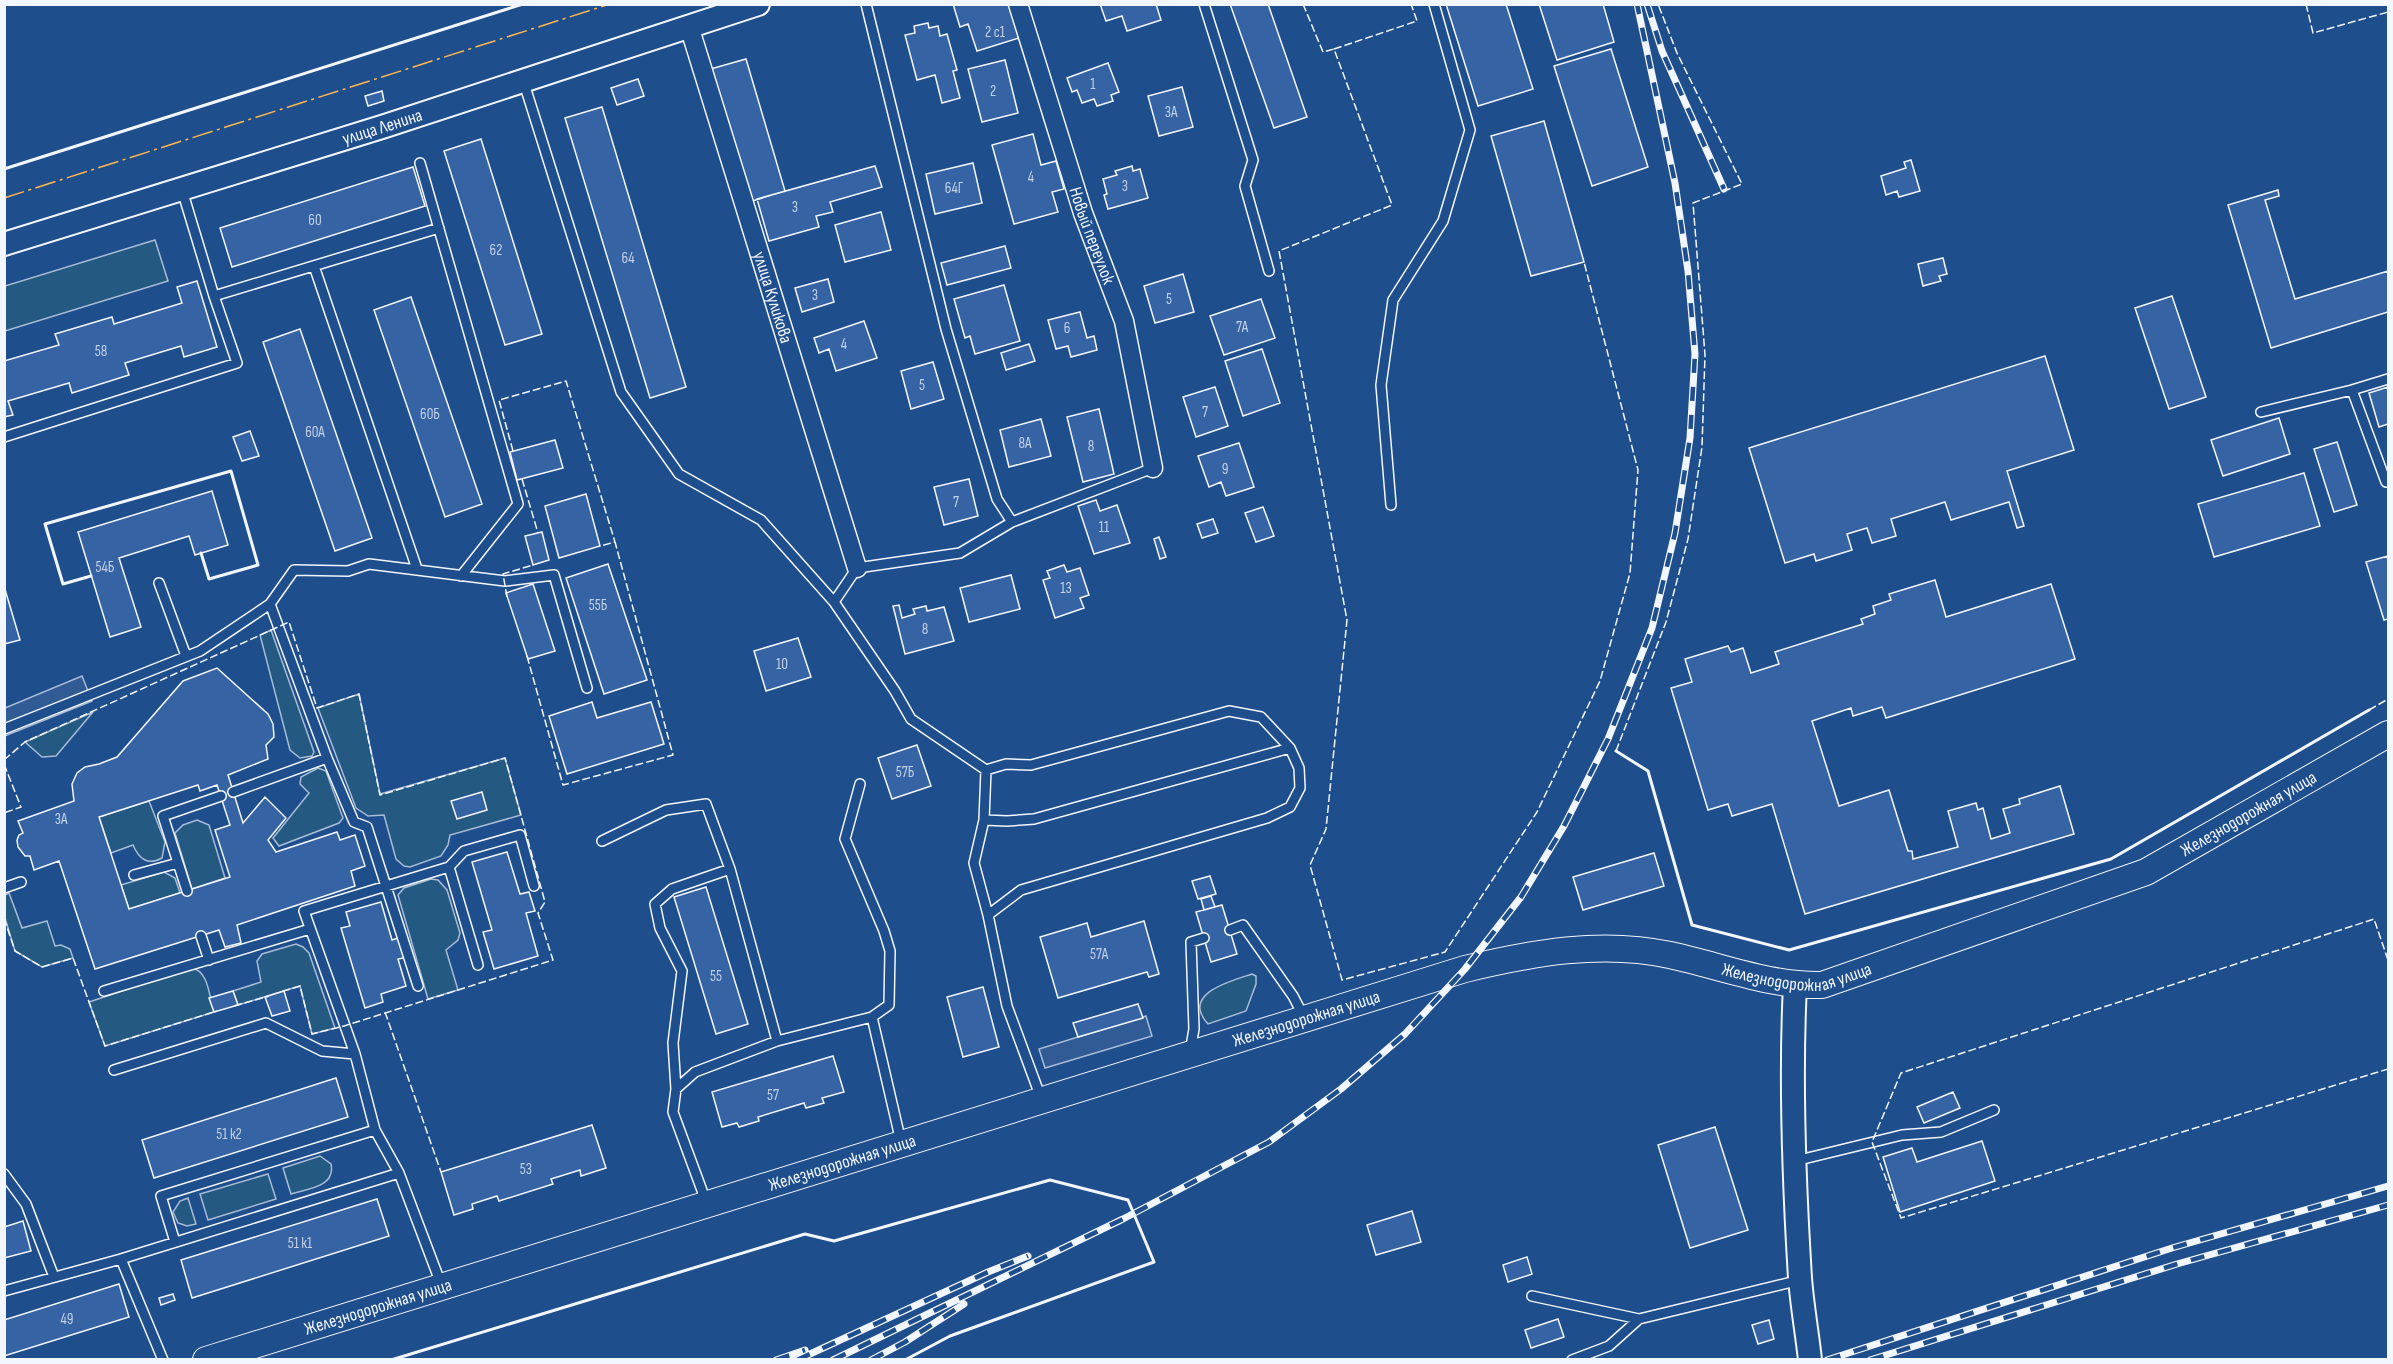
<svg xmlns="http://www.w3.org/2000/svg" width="2393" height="1364" viewBox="0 0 2393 1364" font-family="'Sofia Sans Condensed',sans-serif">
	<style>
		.green { fill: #245a82; stroke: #a8bbd7; stroke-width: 1.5 }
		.parking { fill: #305b95; stroke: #a8bbd7; stroke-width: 1.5 }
		.building { fill: #3563a3; stroke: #f2f6ff; stroke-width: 1.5; fill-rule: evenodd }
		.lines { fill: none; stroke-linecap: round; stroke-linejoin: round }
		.service-casing { stroke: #f2f6ff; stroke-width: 12 }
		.minor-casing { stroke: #f2f6ff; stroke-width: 21 }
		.tertiary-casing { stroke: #f2f6ff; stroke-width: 26 }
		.secondary-casing { stroke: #f2f6ff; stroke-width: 28 }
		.service { stroke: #1f4e8c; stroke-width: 9 }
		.minor { stroke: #1f4e8c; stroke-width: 18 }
		.tertiary { stroke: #1f4e8c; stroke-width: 22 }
		.secondary { stroke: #1f4e8c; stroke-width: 26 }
		.rail-casing { stroke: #f2f6ff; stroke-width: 7 }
		.rail { stroke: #1f4e8c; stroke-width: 4.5; stroke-dasharray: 14; stroke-linecap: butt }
		.fence { stroke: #f2f6ff; stroke-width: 1.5; stroke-dasharray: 8 3; stroke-linecap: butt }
		.wall { stroke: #f2f6ff; stroke-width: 3 }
		.power { stroke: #ffb74d; stroke-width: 1.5; stroke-dasharray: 21 4.5 3 4.5; stroke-linecap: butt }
		.labels { text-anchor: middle; stroke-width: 4.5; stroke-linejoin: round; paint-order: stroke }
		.number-label { font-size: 15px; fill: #c3d1e8 }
		.street-label { font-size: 18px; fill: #f2f6ff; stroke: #1f4e8c }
	</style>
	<rect width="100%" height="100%" fill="#1f4e8c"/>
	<path class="green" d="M155 240 168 281 5 331V286Z
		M271 630 314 752 312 756 300 758 290 750 260 635Z
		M359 694 380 794 505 758 521 815 450 835 448 845 441 856 410 867 404 866 396 859 384 815 368 816 356 808 318 708Z
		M93 712 56 756 42 757 25 742Z
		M318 768 326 771 343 818 339 823 279 846 273 838 309 793 300 784 301 777Z
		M149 801 165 842 162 858C148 866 139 859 133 845L111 853 99 817Z
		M197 820 209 825 225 878 192 889 175 833 183 825Z
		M164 872 175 878 180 893 129 909 121 885Z
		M431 879 438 880 447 890 460 933 458 940 446 950 458 990 428 999 398 895 404 888Z
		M9 893 22 928 47 921 55 946 61 945 70 949 73 958 42 967 15 951 5 918V895Z
		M296 944 303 947 309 953 335 1028 312 1034 300 986 238 1005 233 991 261 982 257 961 262 954Z
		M191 968C209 970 209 997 214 1012L105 1046 89 1002Z
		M1252 974 1256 976V984L1246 1011 1208 1024C1180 993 1232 981 1252 974Z
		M320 1156 331 1164C336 1187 307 1189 291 1194L283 1168Z
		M268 1174 276 1199 208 1220 200 1194Z
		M188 1198 196 1224 187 1226 178 1223 173 1212 180 1201Z"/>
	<path class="parking" d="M82 676 92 701 5 736V708Z
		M1146 1016 1152 1036 1045 1068 1039 1049Z"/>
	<path class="building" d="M953 4H1012L1022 37 977 51 968 24 960 27Z
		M1100 4H1156L1161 20 1127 31 1122 16 1106 21Z
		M1230 4H1268L1307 117 1274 128Z
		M1446 4H1506L1533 89 1478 106Z
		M1539 4H1603L1614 42 1557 60Z
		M928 23 929 28 938 26 940 36 947 34 957 70 953 71 960 98 942 103 935 75 917 80 905 35 915 33 914 26Z
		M1611 49 1648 167 1592 186 1554 66Z
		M746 59 785 191 746 203 707 70Z
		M1005 60 1018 113 982 122 968 69Z
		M1108 63 1119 92 1111 95 1113 101 1097 106 1094 99 1082 103 1077 90 1072 92 1067 78Z
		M638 79 644 96 617 105 611 88Z
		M1182 87 1193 127 1159 136 1148 96Z
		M382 91 384 101 368 106 365 96Z
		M602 107 686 387 650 398 565 118Z
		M1544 121 1584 262 1531 276 1491 136Z
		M1033 134 1041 165 1056 161 1064 189 1052 192 1058 212 1014 224 992 145Z
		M481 139 542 334 505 345 444 151Z
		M1911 160 1920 191 1899 197 1897 191 1886 195 1881 176 1906 168 1904 162Z
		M973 163 982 203 935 214 926 174Z
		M875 166 882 187 830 202 833 212 816 216 819 227 769 241 757 199Z
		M1132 166 1133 171 1140 169 1148 198 1108 209 1104 195 1107 194 1103 179 1117 175 1115 171Z
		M413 167 425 206 232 267 220 228Z
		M2278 190 2279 196 2265 200 2295 299 2388 271V312L2271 348 2228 205Z
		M881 212 891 250 845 262 835 225Z
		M1005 246 1011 268 947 285 941 263Z
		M1943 258 1947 274 1939 276 1941 281 1923 286 1918 264Z
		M1183 274 1194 312 1155 323 1144 286Z
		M828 279 834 302 802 312 795 288Z
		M197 281 217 347 184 357 181 346 125 363 129 375 72 393 69 383 8 401 13 415 4 417V361L59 345 55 334 112 317 114 324 182 303 177 287Z
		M1004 285 1020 341 975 354 970 336 965 338 954 299Z
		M2172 296 2206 397 2169 409 2135 308Z
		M411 297 482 504 445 517 374 310Z
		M1261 299 1275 338 1224 355 1210 316Z
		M1080 312 1087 338 1094 336 1097 350 1071 357 1068 346 1056 349 1048 320Z
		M864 321 877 358 836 371 829 349 819 353 814 338Z
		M300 329 372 538 335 551 263 342Z
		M1029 344 1035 361 1006 370 1001 353Z
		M1262 349 1280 403 1243 416 1225 361Z
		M2045 356 2074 450 2007 471 2024 526 2017 528 2009 502 1951 520 1945 502 1891 519 1896 536 1872 543 1867 528 1847 534 1852 550 1816 561 1814 554 1785 563 1749 448Z
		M933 362 944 399 911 409 901 371Z
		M1215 387 1228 426 1196 437 1183 397Z
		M2388 387V424L2379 427 2369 393Z
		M1099 409 1114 474 1083 482 1067 417Z
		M2279 418 2290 454 2223 476 2211 440Z
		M1041 419 1051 456 1009 467 1000 430Z
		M250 431 259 456 242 461 233 437Z
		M555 440 563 468 517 480 510 452Z
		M2337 442 2357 505 2334 512 2314 449Z
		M1239 443 1254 487 1226 496 1221 482 1209 487 1198 456Z
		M2304 473 2320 526 2214 557 2198 504Z
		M969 479 978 516 944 525 934 487Z
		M212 491 228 545 195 555 189 536 119 558 141 627 110 637 78 532Z
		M586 494 600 546 559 558 545 506Z
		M1096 500 1100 511 1117 505 1130 543 1094 554 1078 506Z
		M1263 507 1274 536 1256 542 1245 513Z
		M1213 519 1218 533 1202 538 1197 524Z
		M542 532 549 560 533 565 525 536Z
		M1159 537 1166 557 1160 559 1154 539Z
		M2388 556V619L2384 620 2366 562Z
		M608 564 647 680 604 694 566 578Z
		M1064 565 1067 572 1080 568 1089 595 1080 598 1084 608 1055 618 1043 580 1050 578 1047 571Z
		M1011 575 1020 609 969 622 960 588Z
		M1935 580 1946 617 2051 584 2075 659 1886 718 1882 707 1853 716 1851 708 1812 721 1839 806 1889 790 1908 851H1912L1913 859 1958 847 1948 811 1976 803 1978 810 1983 808 1991 839 2010 833 2003 809 2020 804 2019 799 2060 786 2074 834 1805 914 1772 804 1732 816 1728 804 1708 810 1671 688 1692 682 1685 659 1728 646 1731 652 1743 648 1751 673 1779 664 1775 652 1863 624 1861 619 1875 614 1873 606 1891 600 1889 594Z
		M533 584 555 651 528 659 506 593Z
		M4 586 20 640 4 644Z
		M899 605 902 618 915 614 913 609 926 606 927 611 944 607 954 641 905 654 893 606Z
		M798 638 811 677 766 691 754 651Z
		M217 668 268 714 273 724 274 737 266 745 268 759 228 775 243 823 265 797 286 818 268 840 276 852 337 832 340 840 355 835 365 866 351 871 355 886 237 925 241 943 225 947 219 930 95 969 59 861 34 870 30 856H25L18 847 17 840 19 835 23 833 18 821 74 801 72 784 77 773 85 767 99 764 117 757 183 681ZM198 785 200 791 217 785 230 825 215 830 230 877 129 909 99 817Z
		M592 702 597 718 651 702 664 744 567 774 549 716Z
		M917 745 931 786 892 799 878 758Z
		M482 792 487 810 457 819 451 801Z
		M507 852 520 894 529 892 535 911 526 913 538 956 494 969 483 932 492 930 472 862Z
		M1654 853 1664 886 1583 910 1573 877Z
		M1210 876 1216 894 1198 899 1192 881Z
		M706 887 748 1024 716 1034 674 897Z
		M1211 896 1215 907 1204 910 1201 899Z
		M381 902 392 940 398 938 404 958 398 959 406 986 381 994 383 1002 365 1008 341 928 350 926 346 912Z
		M1222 905 1237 954 1211 962 1196 912Z
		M1144 921 1159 974 1149 977 1147 972 1058 998 1040 937 1087 923 1091 937Z
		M983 987 999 1047 963 1057 947 997Z
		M233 991 238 1005 214 1012 209 998Z
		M284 991 290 1011 272 1016 265 997Z
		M1138 1004 1143 1018 1078 1037 1073 1023Z
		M833 1056 844 1092 822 1098 824 1103 806 1108 804 1103 758 1117 759 1121 739 1127 737 1123 722 1127 712 1092Z
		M336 1078 348 1117 154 1178 142 1140Z
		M1953 1092 1960 1108 1924 1123 1917 1107Z
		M592 1125 606 1168 581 1176 580 1170 551 1179 553 1184 499 1201 497 1196 472 1204 473 1209 454 1215 441 1172Z
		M1715 1127 1748 1230 1690 1248 1658 1145Z
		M1982 1141 1995 1181 1900 1212 1883 1157 1912 1148 1917 1162Z
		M377 1199 389 1236 192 1298 181 1260Z
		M1412 1211 1421 1242 1376 1255 1367 1225Z
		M23 1221 31 1251 4 1258V1227Z
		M1527 1257 1532 1274 1508 1282 1503 1265Z
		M119 1284 129 1317 4 1356V1320Z
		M173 1294 175 1300 161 1305 159 1298Z
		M1558 1319 1564 1337 1531 1348 1525 1330Z
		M1769 1320 1774 1339 1758 1344 1752 1325Z"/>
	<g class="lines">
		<defs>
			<path id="service" d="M866 4 946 329 997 499 1012 522
				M1204 4 1253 160 1245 186 1269 271
				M523 80 621 392 679 474 761 520 834 602 895 691 911 719 986 770 984 820 974 863 988 915 1007 1006 1041 1098
				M420 163 518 504 461 576
				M182 190 214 296 439 228
				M314 266 417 569
				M2352 390 2386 482 2388 481
				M2261 412 2352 390 2388 379
				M4 437 237 363 214 296
				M1391 505 1381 385 1393 300 1443 221 1470 130 1434 4
				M159 583 186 656
				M834 602 857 568 960 553 1012 522 1153 468
				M270 604 327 758 354 822 367 827 418 986
				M4 729 200 651 270 604 294 570 348 571 369 564 505 581 554 575 587 688
				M986 770 1006 764 1031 765 1229 711 1261 717 1290 748 1299 768 1300 788 1290 807 1267 818 1021 890 988 915
				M860 784 845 839 884 931 890 951 889 1005 872 1017
				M233 792 327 758
				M984 820 1007 821 1034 819 1290 748
				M602 841 666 810 706 804 730 869 777 1041
				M449 867 478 965
				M134 875 178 863
				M4 888 21 882
				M187 891 163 816 221 796
				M1230 930 1243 925 1293 996 1304 1017
				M201 936 209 960
				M104 991 310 929
				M1190 1052 1194 1029 1191 942 1204 938
				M114 1070 266 1023 322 1051 355 1054
				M676 1089 673 1043 682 971 660 928 655 904 672 889 730 869
				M1795 1161 1902 1135 1941 1132 1994 1110
				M4 1174 26 1204 54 1277
				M707 1204 673 1112 676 1089 695 1072 777 1041 872 1017 901 1142
				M175 1242 161 1196 375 1130
				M121 1259 399 1173
				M441 1284 399 1173 375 1130 355 1054 304 911 449 867 464 851 520 835 534 886
				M4 1291 121 1259 163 1360
				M1532 1296 1639 1319 1800 1280
				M1572 1360 1609 1346 1639 1319"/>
			<g id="minor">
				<path id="s1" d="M1018 4 1083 213 1124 321 1153 468"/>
				<path id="s2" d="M689 26 857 568"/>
			</g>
			<g id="tertiary">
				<path id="s3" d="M4 244 385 126 758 4"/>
				<path d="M1795 986C1790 1082 1794 1181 1800 1278 1802 1305 1807 1332 1810 1360"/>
			</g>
			<g id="secondary">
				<path id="s4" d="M206 1360 1465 969C1532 953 1601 940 1670 955 1721 966 1769 986 1822 985L2146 872 2388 734"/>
			</g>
		</defs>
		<use href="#service" class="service-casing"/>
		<use href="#minor" class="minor-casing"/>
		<use href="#tertiary" class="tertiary-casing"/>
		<use href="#secondary" class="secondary-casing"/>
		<use href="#service" class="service"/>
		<use href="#minor" class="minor"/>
		<use href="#tertiary" class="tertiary"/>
		<use href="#secondary" class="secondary"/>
		<defs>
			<path id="rail" d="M1647 4 1662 51 1724 189
				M776 1360 805 1350
				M797 1360 988 1272 1028 1256
				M833 1360 1123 1219 1269 1142 1341 1089 1405 1034 1465 969 1521 897 1564 826 1608 739 1652 628 1675 533 1690 438 1695 354 1688 271 1675 183 1637 4
				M871 1360 905 1342 964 1304
				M1827 1360 2172 1248 2388 1186
				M1870 1360 2177 1264 2388 1205"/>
		</defs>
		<use href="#rail" class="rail-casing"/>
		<use href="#rail" class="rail"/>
		<path class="fence" d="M1303 4 1323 52 1334 49 1392 205 1279 251 1347 620 1326 829 1310 865 1342 980 1445 952 1537 812 1600 681 1630 573 1638 470 1584 262
			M2306 4 2313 33 2388 12
			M1334 49 1417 21 1411 4
			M513 451 499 400 566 381 615 542
			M522 479 538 533
			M507 597 503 574 533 565
			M527 656 563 785 673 755 615 542 600 546
			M2369 710 2388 699
			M1616 751 1666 622 1688 539 1702 447 1705 355 1693 203 1742 184 1677 53 1658 4
			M4 760 25 742 289 622 317 708 359 694 380 795 505 758 545 902 538 913 553 960 344 1026 312 1034 300 986 280 992
			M4 764 21 807 4 813
			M4 918 15 951 42 967 73 958 105 1046 217 1011
			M2388 960 2374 919 1901 1073 1872 1142 1901 1218 2388 1069
			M234 1006 269 996
			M385 1012 441 1172"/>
		<path class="wall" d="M4 169 523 4
			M91 576 63 584 45 524 231 471 258 565 209 579 201 553
			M1616 751 1648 771 1692 925 1789 950 2111 859 2369 710
			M391 1360 805 1234 834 1241 1050 1180 1128 1200 1154 1262 950 1336 905 1360"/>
		<path class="power" d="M4 198 610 4"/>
	</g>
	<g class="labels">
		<g class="number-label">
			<text x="995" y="37">2 с1</text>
			<text x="1093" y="89">1</text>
			<text x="993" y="96">2</text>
			<text x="1171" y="117">3А</text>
			<text x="1031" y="182">4</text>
			<text x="1125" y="191">3</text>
			<text x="954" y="193">64Г</text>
			<text x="795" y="212">3</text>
			<text x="315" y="225">60</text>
			<text x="496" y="255">62</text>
			<text x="628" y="263">64</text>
			<text x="815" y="300">3</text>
			<text x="1169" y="304">5</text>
			<text x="1242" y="332">7А</text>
			<text x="1067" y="333">6</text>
			<text x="844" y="349">4</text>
			<text x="101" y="356">58</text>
			<text x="922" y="390">5</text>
			<text x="1205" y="417">7</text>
			<text x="430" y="419">60Б</text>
			<text x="315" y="437">60А</text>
			<text x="1025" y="448">8А</text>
			<text x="1091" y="451">8</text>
			<text x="1225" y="474">9</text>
			<text x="956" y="507">7</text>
			<text x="1104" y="532">11</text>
			<text x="105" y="572">54Б</text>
			<text x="1066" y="593">13</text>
			<text x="598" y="610">55Б</text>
			<text x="925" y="634">8</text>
			<text x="782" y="669">10</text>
			<text x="905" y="777">57Б</text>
			<text x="61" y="824">3А</text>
			<text x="1099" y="959">57А</text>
			<text x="716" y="981">55</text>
			<text x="773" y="1100">57</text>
			<text x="229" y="1139">51 к2</text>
			<text x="526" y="1174">53</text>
			<text x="300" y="1248">51 к1</text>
			<text x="67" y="1324">49</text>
		</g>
		<g class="street-label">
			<text dy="6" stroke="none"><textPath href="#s3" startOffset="396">улица Ленина</textPath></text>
			<text dy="6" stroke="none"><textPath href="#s1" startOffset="243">Новый переулок</textPath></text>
			<text dy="6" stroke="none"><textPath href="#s2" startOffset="284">улица Куликова</textPath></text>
			<text dy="6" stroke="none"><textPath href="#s4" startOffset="2142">Железнодорожная улица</textPath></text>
			<text dy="6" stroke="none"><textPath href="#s4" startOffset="1656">Железнодорожная улица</textPath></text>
			<text dy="6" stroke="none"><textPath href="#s4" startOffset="1152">Железнодорожная улица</textPath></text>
			<text dy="6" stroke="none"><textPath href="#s4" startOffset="666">Железнодорожная улица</textPath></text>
			<text dy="6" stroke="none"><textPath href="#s4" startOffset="180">Железнодорожная улица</textPath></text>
		</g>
	</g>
	<rect width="2393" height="1364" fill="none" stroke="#f2f6ff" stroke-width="12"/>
</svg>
